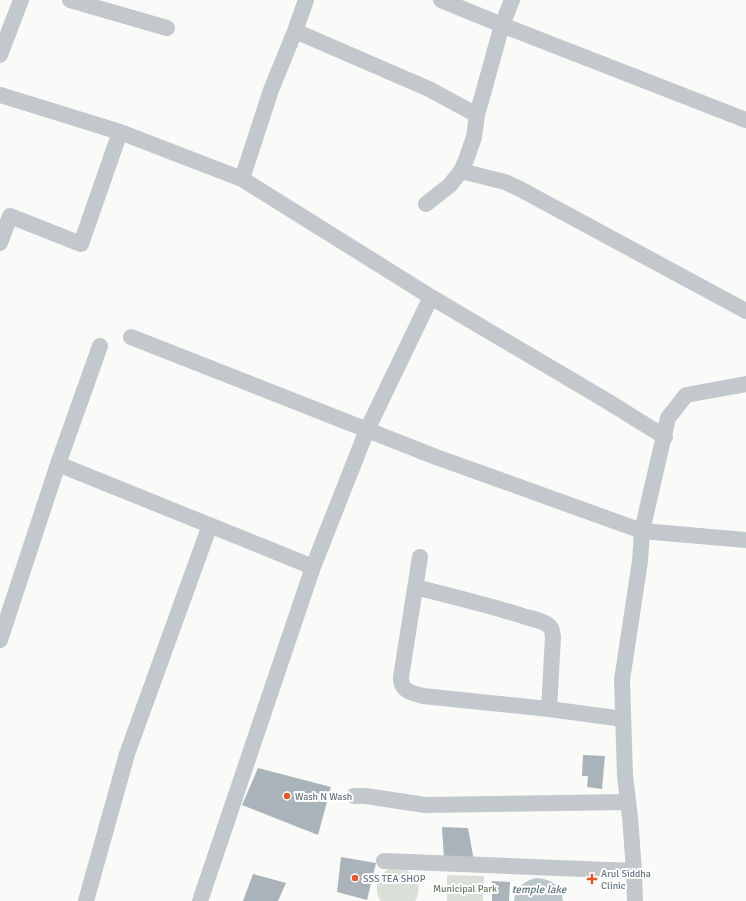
<svg xmlns="http://www.w3.org/2000/svg" width="746" height="901" viewBox="0 0 746 901" font-family="Signika,sans-serif">
	<style>
		.green { fill: #dadfd7 }
		.water { fill: #bbc7cb }
		.building { fill: #aab3b9 }
		.lines { fill: none; stroke-linecap: round; stroke-linejoin: round }
		.street { stroke: #c3c8cc; stroke-width: 16 }
		.poi-dot { fill: #e4572e; stroke: #fff; stroke-width: 1.5 }
		.labels { text-anchor: middle; stroke-width: 4; stroke-linejoin: round; paint-order: stroke }
		.poi-label { font-size: 10px; fill: #657683; stroke: #fff; text-anchor: start }
		.park-label { font-size: 10px; fill: #687a64; stroke: #fff }
		.water-label { font-size: 11px; font-style: italic; fill: #60757c; stroke: #fff }
	</style>
	<rect width="100%" height="100%" fill="#fafaf8"/>
	<path class="green" d="M397 868C416 870 424 884 415 901H381C373 890 377 874 390 869 392 868 394 868 397 868Z
		M447 875 484 876 483 901H447Z"/>
	<path class="water" d="M537 878C552 879 561 886 563 901H514C515 888 525 880 537 878Z"/>
	<path class="building" d="M583 755 605 756 602 789 587 787 588 776H582Z
		M258 768 331 787 318 835 242 805Z
		M442 827 468 828 474 861 444 859Z
		M341 857 376 863 367 900 337 892Z
		M253 874 286 883 278 901H243Z
		M492 881 510 882 509 901H492Z"/>
	<g class="lines">
		<path class="street" d="M70 0 167 28
			M441 0 502 25 746 120
			M295 31 429 89 477 115
			M0 55 21 0
			M0 95 120 132
			M461 171 505 182 520 189 746 311
			M242 179 271 90 295 31 306 0
			M426 204 450 185 461 171 466 160 474 137 477 115 502 25 512 0
			M0 243 10 216 81 244 120 132 242 179 431 297 607 401 665 437
			M131 337 436 457 642 531 746 540
			M58 464 313 567
			M420 557 401 677C400 691 412 693 423 696L549 709 623 719
			M416 587C453 597 490 605 526 617 534 619 544 621 549 626 553 629 552 633 553 637L549 709
			M0 640 58 464 100 346
			M354 796H366L425 805 628 802
			M384 861 634 871
			M86 901 127 754 210 525
			M200 901 313 567 367 430 431 297
			M635 901 634 871 630 817 625 776 622 680 640 561 642 531 668 418 686 395 746 384"/>
	</g>
	<g class="poi-dot">
		<circle cx="287" cy="796" r="4"/>
		<circle cx="355" cy="878" r="4"/>
		<path d="M590 873h4v4h4v4h-4v4h-4v-4h-4v-4h4z"/>
	</g>
	<g class="labels">
		<g class="poi-label">
			<text x="295" y="800">Wash N Wash</text>
			<text x="601" y="877">Arul Siddha<tspan x="601" dy="12">Clinic</tspan></text>
			<text x="363" y="882">SSS TEA SHOP</text>
		</g>
		<g class="park-label">
			<text x="465" y="892">Municipal Park</text>
		</g>
		<g class="water-label">
			<text x="539" y="893">temple lake</text>
		</g>
	</g>
</svg>
